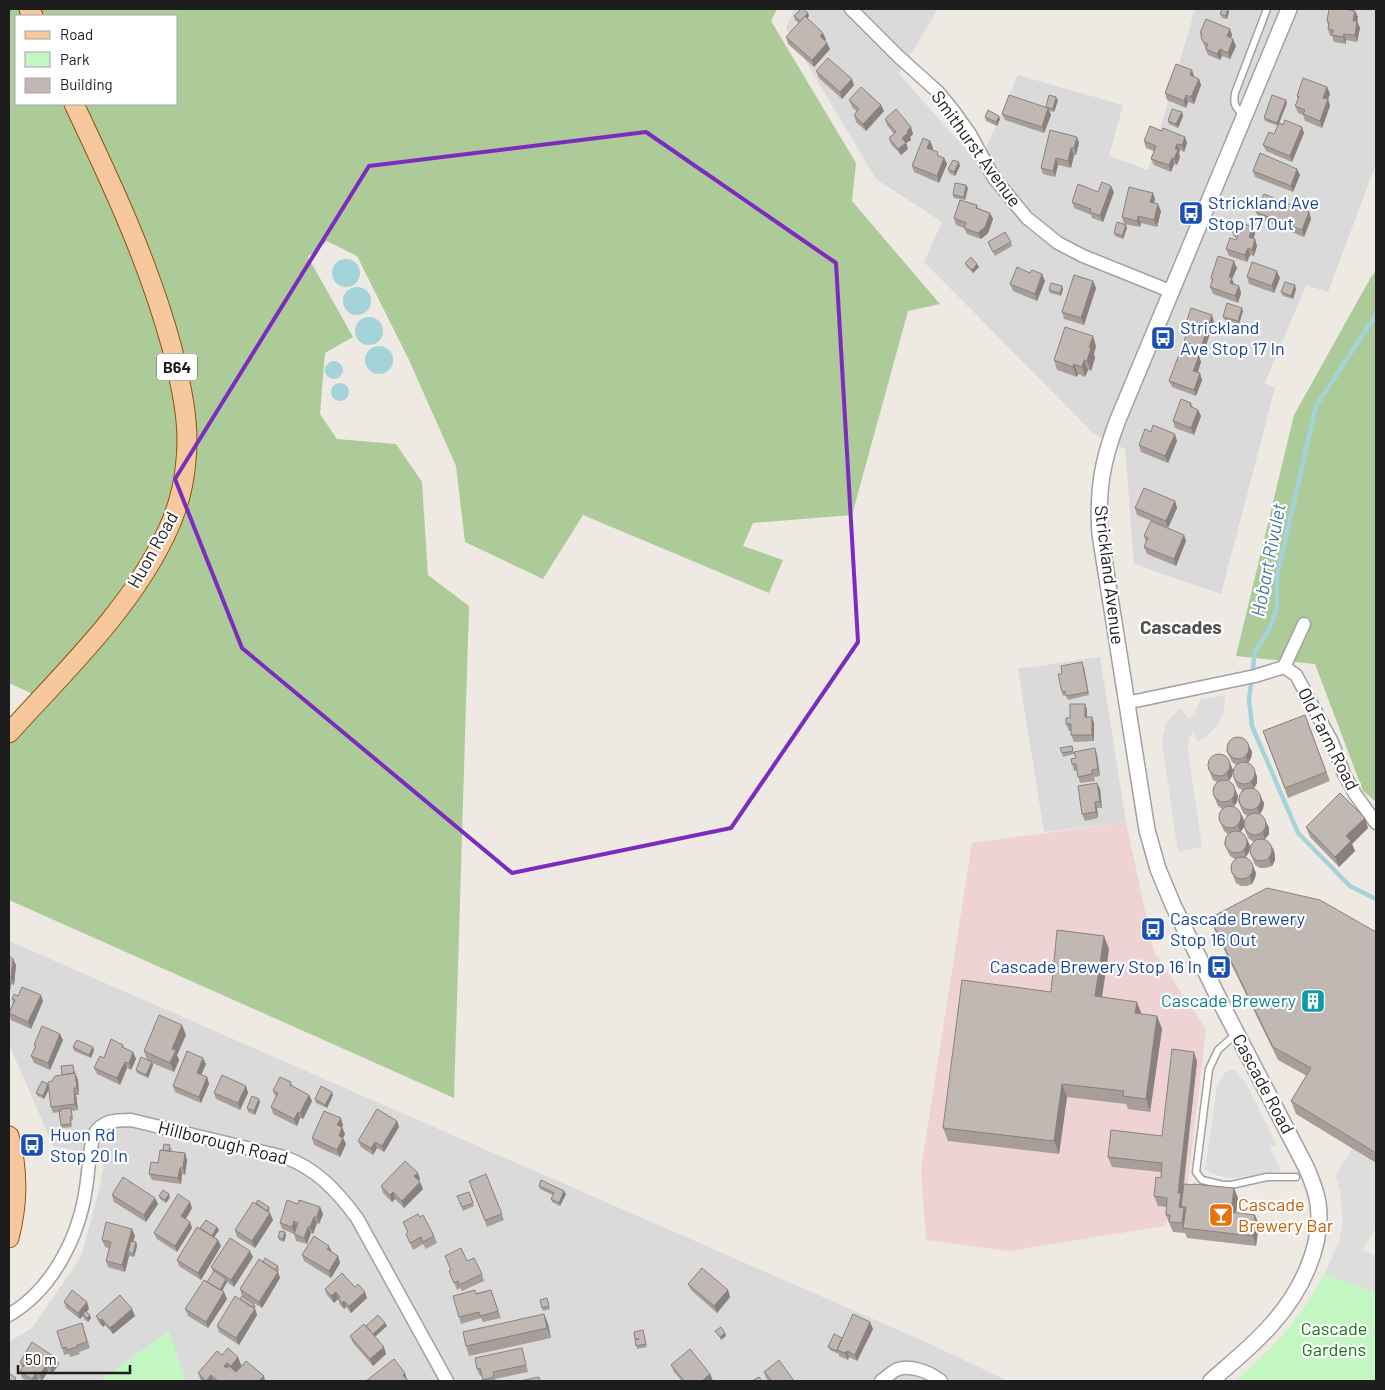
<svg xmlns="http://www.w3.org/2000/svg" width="1385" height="1390" viewBox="0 0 1385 1390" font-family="Barlow,sans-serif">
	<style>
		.residential { fill: #dbdada }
		.commercial { fill: #eed2d4 }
		.forest { fill: #adcb99; fill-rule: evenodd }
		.park { fill: #c2f7c1 }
		.parking { fill: #ddd }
		.water { fill: #a5d3da }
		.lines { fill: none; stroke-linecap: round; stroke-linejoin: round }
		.stream { stroke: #a5d3da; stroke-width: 4.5 }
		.service-casing { stroke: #a1a1a1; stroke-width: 9 }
		.minor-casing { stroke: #a1a1a1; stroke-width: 15 }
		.tertiary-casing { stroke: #a1a1a1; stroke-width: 18 }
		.primary-casing { stroke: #8f5407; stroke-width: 21 }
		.service { stroke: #fff; stroke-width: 6 }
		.minor { stroke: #fff; stroke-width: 12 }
		.tertiary { stroke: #fff; stroke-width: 15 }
		.primary { stroke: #f7c89e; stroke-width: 19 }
		.wall { fill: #a79e9a }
		.shaded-wall { fill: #88817d }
		.building { fill: #c2b8b3; stroke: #88817d }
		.marked { fill: none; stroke: #7b2cbf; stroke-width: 4; stroke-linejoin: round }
		.labels { text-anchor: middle; stroke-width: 4.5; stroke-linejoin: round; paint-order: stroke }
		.shield { fill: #fff; stroke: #616161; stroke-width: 1 }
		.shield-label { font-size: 16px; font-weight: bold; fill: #1d1d1d }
		.street-label { font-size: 18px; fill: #1d1d1d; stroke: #fff }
		.transit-label { font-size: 18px; fill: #164399; stroke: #fff; text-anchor: start }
		.culture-label { font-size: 18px; fill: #0d838f; stroke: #fff; text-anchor: end }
		.food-label { font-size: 18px; fill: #c56008; stroke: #fff; text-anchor: start }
		.park-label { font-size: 18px; fill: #127510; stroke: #fff }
		.water-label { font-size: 19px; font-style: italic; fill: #487899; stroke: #fff }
		.neighbourhood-label { font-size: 19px; font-weight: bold; fill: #505050; stroke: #fff }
	</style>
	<rect width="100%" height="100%" fill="#eee9e3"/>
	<path class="residential" d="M794 9H938L899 74 979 164 1018 75 1123 105 1109 156 1148 170 1195 9H1376V164L1328 292 1306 285 1265 383 1275 388 1221 594 1134 564 1125 449 1093 433 924 262 942 222 876 179 786 28Z
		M1100 657 1126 822 1044 832 1018 669Z
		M9 941 928 1343 1008 1381H186L169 1332 99 1381H9V1342L32 1328 81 1257 97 1198 106 1155 53 1146 9 1044Z"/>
	<path class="commercial" d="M1126 822 1154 952 1206 1029 1187 1191 1164 1226 1010 1251 926 1240 921 1169 972 843Z"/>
	<path class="forest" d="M9 9H777L771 21 856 163 852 201 940 304 908 311 852 515 753 523 743 546 783 560 769 593 583 515 543 579 465 542 456 466 409 360 357 256 327 241 308 257 353 337 325 353 320 414 337 439 396 444 422 482 428 575 469 606 454 1098 9 900V733L41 698 9 683ZM16 16H176V104H16Z
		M1376 271V802L1363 791 1315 664 1236 656 1294 415 1371 277Z"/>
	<path class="park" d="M1324 1275 1376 1292V1381H1235C1273 1348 1300 1320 1324 1275Z
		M169 1331 186 1381H99Z"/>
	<path class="parking" d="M1225 695 1224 710 1219 723 1209 734 1198 742 1192 732 1189 740 1188 751 1202 847 1178 852 1162 744 1163 735 1166 724 1180 708 1189 719 1196 710 1200 700Z
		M1229 1070 1236 1071 1246 1083 1277 1145 1270 1148 1281 1171 1233 1178 1219 1176 1205 1170 1217 1087 1224 1074Z
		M1352 1149 1376 1164V1228L1362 1250 1376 1256V1292L1324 1275 1339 1242 1343 1224 1340 1190 1335 1176Z"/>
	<path class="water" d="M332 273a14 14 0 1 1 28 0a14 14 0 1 1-28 0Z
		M343 301a14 14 0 1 1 28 0a14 14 0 1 1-28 0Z
		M355 331a14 14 0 1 1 28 0a14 14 0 1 1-28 0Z
		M365 360a14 14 0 1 1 28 0a14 14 0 1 1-28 0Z
		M325 370a9 9 0 1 1 18 0a9 9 0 1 1-18 0Z
		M331 392a9 9 0 1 1 18 0a9 9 0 1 1-18 0Z"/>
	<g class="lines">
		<path class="stream" d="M1376 315 1316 406 1277 576V608L1269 630 1255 651 1249 700 1252 726 1298 833 1350 886 1376 899"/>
		<defs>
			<path id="service" d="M1244 115C1235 108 1233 104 1235 93L1267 9
				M1236 1034 1218 1050 1209 1069 1196 1172 1202 1180 1223 1185H1231L1267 1177H1296"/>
			<path id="minor" d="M851 9 899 57 938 92 952 109 970 134 994 178 1027 218 1058 243 1083 256 1170 291
				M1284 667 1304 624
				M1126 703 1255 676 1284 667 1296 675 1332 742 1344 774 1355 794 1376 823
				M9 1315C52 1290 79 1237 86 1188 88 1176 90 1143 94 1135 101 1120 117 1120 131 1120L284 1157C316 1168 337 1191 357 1218L447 1381
				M881 1381C885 1378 890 1374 894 1371 908 1363 930 1372 941 1381"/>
			<path id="tertiary" d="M1211 1381C1231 1363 1254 1345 1272 1324 1300 1293 1324 1246 1318 1203 1316 1190 1311 1178 1306 1167L1224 1009 1173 905 1158 869 1147 830 1100 534C1097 491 1102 462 1117 422L1289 9"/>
			<path id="primary" d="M29 9 33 16
				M9 733C64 672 128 612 165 536 177 512 184 487 186 460 190 422 181 385 172 348 149 263 112 184 74 104
				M9 1136C18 1169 18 1204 9 1238"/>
		</defs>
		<use href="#service" class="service-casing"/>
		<use href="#minor" class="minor-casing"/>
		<use href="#tertiary" class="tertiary-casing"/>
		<use href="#primary" class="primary-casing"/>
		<use href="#service" class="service"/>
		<use href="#minor" class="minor"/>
		<use href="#tertiary" class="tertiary"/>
		<use href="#primary" class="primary"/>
	</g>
	<path class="wall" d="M1228 9 1229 12 1227 19 1222 18 1220 14Z
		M1355 11 1358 17 1357 21 1360 28 1357 42 1346 40V44L1334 42 1332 36H1330L1328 29V25L1327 21Z
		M794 16H809L807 18 826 39 825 40 830 49 814 67 788 44 786 37 799 23 795 20Z
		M1230 29 1232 35 1231 38 1236 46 1230 59 1222 56 1220 60 1208 55 1201 37 1200 33Z
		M1192 70 1194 77 1199 79 1201 85 1194 104 1188 102 1186 108 1167 100 1165 93Z
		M816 71 854 85 842 99 819 78Z
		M1327 87 1330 94 1328 99 1330 106 1322 128 1305 121 1303 115 1298 113 1295 106 1298 100 1297 96Z
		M849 100 884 111 866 131 856 122 854 115 857 112 852 107Z
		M1058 100 1054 112 1049 111 1051 115 1044 133 1005 120 1002 114 1046 107Z
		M1287 103 1279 123 1304 133 1292 162 1266 151 1263 145 1274 134 1278 126 1265 121 1264 118Z
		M1182 112 1183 116 1178 128 1169 124 1168 121Z
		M985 117 1000 119 997 126 986 121Z
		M885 119 913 134 910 137 911 140 906 143 908 149 901 155 891 144 889 138 894 134 887 125Z
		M930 141 933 148 932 150 939 156 944 158 947 164 939 183 914 172 912 166Z
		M1144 141 1187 143 1184 152 1180 150 1179 153 1180 157 1177 165 1174 164 1171 172 1154 165 1151 159 1154 151 1146 148Z
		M1079 143 1076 155H1074L1071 168 1058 165 1055 177 1043 174 1041 168Z
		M960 166 955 176 949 173 948 169Z
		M1253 171 1300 175 1293 192 1255 177Z
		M968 188 965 200 954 198 953 195Z
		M1098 192H1114L1103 222 1092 218 1091 215 1074 208 1072 202Z
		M1155 199 1154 203 1161 211 1157 227 1141 223 1140 227 1124 224 1122 217Z
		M977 205 978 208 990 213 993 219 988 233 981 239 967 234 964 228 956 225 954 218Z
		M1256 212H1309L1311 219 1304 237 1259 219Z
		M1126 225 1127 228 1123 239 1115 236 1114 233Z
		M1253 227 1255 234 1253 239H1255L1257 246 1254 256 1250 255 1247 262 1229 256 1226 249 1236 240 1237 238 1234 237 1231 230Z
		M988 242H1011L1012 246 995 256Z
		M965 263 977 264 979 267 973 273 966 266Z
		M1237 268 1232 279 1234 285 1239 286 1241 293 1238 303 1213 294 1210 287 1212 282 1211 278Z
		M1030 273 1042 274 1045 281 1037 301 1013 291 1010 284Z
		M1247 277 1280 278 1274 293 1249 284Z
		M1093 281 1096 288 1084 325 1064 319 1062 312Z
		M1063 289 1061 296 1050 293 1049 290Z
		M1296 289 1293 299 1283 296 1281 292Z
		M1243 311 1239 324 1225 320 1223 317Z
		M1214 322 1203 354 1186 348 1184 342 1188 328 1186 323Z
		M1096 346 1094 354 1095 358 1091 371 1088 370 1085 377 1078 374 1077 377 1057 370 1054 360Z
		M1199 356 1201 362 1198 372 1202 380 1196 396 1172 387 1169 381Z
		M1191 403 1193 408 1198 410 1201 416 1194 435 1175 428 1173 421Z
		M1177 441 1168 463 1141 452 1139 445Z
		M1175 501 1177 508 1168 528 1137 515 1135 508Z
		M1184 535 1186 541 1176 566 1147 554 1144 547 1146 542 1144 536Z
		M1084 666 1089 695 1068 700 1066 695 1063 696 1062 692V674Z
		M1085 704 1087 710V717H1092L1094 723V741L1074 742 1071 735V731H1069L1066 724Z
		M1305 715 1330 781 1288 798 1263 731Z
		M1072 746 1074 754 1063 757 1062 753Z
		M1249 746 1252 752 1251 758 1248 763 1255 771 1257 777V783L1254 788 1264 803 1263 809 1260 814 1266 822 1269 828V834L1265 839 1273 848 1275 855V860L1272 866 1266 868H1260L1255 865 1250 853 1254 842 1249 839 1246 833 1244 827 1247 816 1243 813 1238 801 1242 790 1238 788 1235 782 1233 776 1236 765 1232 762 1226 750Z
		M1097 755 1100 776 1094 777 1095 781 1080 783 1077 771H1074L1072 764Z
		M1230 763 1233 770 1232 776 1228 781 1238 796 1237 802 1234 806 1242 815 1244 821V827L1241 832 1247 839 1250 846 1249 852 1246 857 1253 866 1256 873 1255 878 1252 884 1247 886H1241L1236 883 1231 871 1235 859 1230 856 1224 844 1228 834 1224 831 1219 820 1222 809 1218 806 1213 794 1217 782 1213 780 1208 768Z
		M1100 789 1102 808H1097L1098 818 1085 821 1082 814Z
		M1365 818 1368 828 1352 844 1355 851 1339 867 1310 837 1306 827Z
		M1210 918 1376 932V1163L1296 1114 1291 1101 1307 1076 1278 1060 1215 931Z
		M1109 949 1102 997 1141 1014 1157 1016 1162 1029 1150 1112 1128 1109 1126 1104 1067 1097 1059 1154 948 1141 943 1128 1051 992Z
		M9 956 16 965 14 985 11 984 10 990 9 989Z
		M18 996 43 1001 31 1029 11 1020 9 1013 13 1003 12 999Z
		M186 1035 177 1055 179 1060 174 1072 152 1063 153 1065 148 1078 137 1073 136 1070 147 1060 144 1051Z
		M63 1040 50 1070 34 1063 31 1056 35 1048 34 1045Z
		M123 1045 124 1048 133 1052 136 1059 131 1070 127 1068 120 1085 97 1074 94 1068 104 1058Z
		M73 1047H93L94 1050 91 1058 74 1051Z
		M1197 1061 1184 1184 1238 1198 1236 1213 1259 1225 1256 1246 1187 1238 1185 1233 1173 1232 1166 1215V1207L1158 1206 1154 1196 1161 1178V1172L1112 1167 1108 1157 1162 1136Z
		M206 1064 201 1075 207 1077 209 1084 201 1103 175 1092 173 1086Z
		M73 1065 75 1073 78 1080 79 1095H76L78 1110 72 1111 73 1120 71 1121 72 1127 62 1128 61 1125 59 1112 53 1113 51 1107 49 1089 44 1099 38 1096 36 1093 62 1075Z
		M291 1082 292 1086 309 1095 312 1101 303 1119 300 1118 297 1126 273 1114 271 1107 276 1097 273 1091Z
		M246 1086 248 1093 240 1110 216 1099 214 1093Z
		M333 1095 327 1108 316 1103 315 1099Z
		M260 1102 255 1115 248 1112 247 1108Z
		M397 1121 399 1127 384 1152 377 1148 373 1155 361 1147 358 1141Z
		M343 1125 342 1127 345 1134 343 1138 346 1144 340 1157 314 1145 312 1138Z
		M172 1148 171 1152 185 1153 187 1160 185 1175 182 1174 181 1184 152 1180 149 1174 158 1163 163 1150Z
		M486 1174 504 1220 487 1227 469 1181Z
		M420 1179 419 1181 423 1189 404 1208 395 1199 392 1202 383 1193 381 1186Z
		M539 1186 564 1191 566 1194 560 1206 552 1202 551 1199 553 1195 540 1189Z
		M469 1192 474 1206 463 1211 457 1196Z
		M112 1195 155 1198 158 1204 146 1222 114 1202Z
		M159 1196 170 1197 166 1203 160 1199Z
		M256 1203 269 1207 270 1210 269 1212 273 1220 255 1248 237 1237 235 1230Z
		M298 1204 320 1207 323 1214 319 1224 317 1223 313 1234 311 1233 307 1244 296 1241 294 1234 282 1229 280 1223Z
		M192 1208 186 1219 190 1222 192 1228 177 1252 157 1239 154 1233Z
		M420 1217 434 1236 437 1243 426 1249 423 1244 413 1250 406 1234 408 1233 403 1222Z
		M217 1227 219 1230 214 1237 218 1240 221 1246 201 1280 179 1266 177 1260 200 1228Z
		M285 1232 286 1236 284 1242 279 1240 278 1237Z
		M135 1236 133 1242H136L137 1246 134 1257 129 1256 125 1272 108 1267 106 1261 109 1248 105 1247 102 1240Z
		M332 1252 338 1256 340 1263 331 1278 304 1261 302 1255Z
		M445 1256 467 1261 482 1274 484 1281 462 1291 460 1288 457 1290 449 1271H451Z
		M253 1257 234 1287 227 1282 222 1291 224 1292 227 1299 208 1328 188 1316 185 1309 207 1282 213 1272 211 1267Z
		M263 1262 278 1266 279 1269 278 1272 280 1278 262 1308 242 1296 240 1289Z
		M688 1284 728 1290 730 1297 717 1313 691 1290Z
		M355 1287 367 1298 351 1313 346 1307 344 1309 340 1305 338 1299 334 1303 327 1295 325 1289Z
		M491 1290 501 1318 483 1322 481 1318 461 1324 459 1317 476 1293Z
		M240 1299 254 1304 256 1307 255 1308 257 1315 239 1345 219 1332 217 1326Z
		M540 1300 548 1302 550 1309 543 1311Z
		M64 1302 89 1309 86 1312 91 1318 88 1322 84 1319 83 1316 80 1319 66 1308Z
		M544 1314 548 1324 551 1338 469 1356 466 1346Z
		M96 1316H135L113 1334 105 1325 103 1327 99 1323Z
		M870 1322 873 1329 857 1361 849 1357 848 1360 839 1356V1354L830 1350 828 1347Z
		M82 1323 90 1348 79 1352 80 1354 70 1357 69 1354 64 1355 62 1348Z
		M385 1323 387 1326 375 1337 386 1354 373 1366 353 1343 350 1336 366 1326Z
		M634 1332 644 1334 647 1347 637 1349Z
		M222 1355 241 1366 265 1381H201L198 1373Z
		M524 1355 528 1372 495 1379 496 1381H483L482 1375 480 1376 477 1369Z
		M56 1358 59 1364 52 1374 48 1371 42 1381 38 1379 37 1381H27L22 1378 20 1372 22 1368 20 1362Z
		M671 1365 710 1374 713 1381H682L674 1372Z
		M764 1372 794 1381H769L766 1378Z"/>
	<path class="shaded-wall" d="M1228 9 1229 12 1227 19 1226 16Z
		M1355 11 1358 17 1356 27 1353 21Z
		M808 13 809 16 801 25 800 21Z
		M1357 21 1360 28 1357 42 1355 35Z
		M1230 29 1232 35 1229 43 1227 36Z
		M823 33 826 39 823 43 820 36Z
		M1344 34 1346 40V44L1343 37Z
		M1233 39 1236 46 1230 59 1228 53Z
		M827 43 830 49 814 67 812 60Z
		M1220 49 1222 56 1220 60 1217 54Z
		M1192 70 1194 77 1190 75Z
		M852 79 854 85 842 99 840 92Z
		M1199 79 1201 85 1194 104 1191 97Z
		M1327 87 1330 94 1326 104 1323 98Z
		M1186 95 1188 102 1186 108 1184 101Z
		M1056 97 1058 100 1054 112 1053 109Z
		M1328 99 1330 106 1322 128 1320 121Z
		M1286 100 1287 103 1278 126 1277 123Z
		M881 105 884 111 866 131 863 124Z
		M1048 108 1051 115 1044 133 1042 127Z
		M1182 112 1183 116 1178 128 1176 124Z
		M999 116 1000 119 997 126 996 122Z
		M911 127 913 134 910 137 911 140 906 143 908 149 901 155 898 149 902 138 907 131Z
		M1302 127 1304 133 1292 162 1290 156Z
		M1077 137 1079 143 1076 155 1074 148Z
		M1185 137 1187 143 1184 152 1182 145Z
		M930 141 933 148 930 155 927 148Z
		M1177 144 1180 150 1179 153 1180 157 1177 165 1174 159 1175 149Z
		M1071 148 1074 155 1071 168 1068 161Z
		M944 158 947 164 939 183 937 176Z
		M1056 158 1058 165 1055 177 1053 171Z
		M1172 158 1174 164 1171 172 1169 165Z
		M959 162 960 166 955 176 954 172Z
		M1297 169 1300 175 1293 192 1291 186Z
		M966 185 968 188 965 200 964 197Z
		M1111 186 1114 192 1103 222 1100 216Z
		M1153 193 1155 199 1153 209 1150 202Z
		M1158 204 1161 211 1157 227 1154 220Z
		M1309 212 1311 219 1304 237 1302 230Z
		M990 213 993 219 988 233 981 239 978 233Z
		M1138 216 1141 223 1140 227 1137 221Z
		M1126 225 1127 228 1123 239 1122 236Z
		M1253 227 1255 234 1252 244 1249 237Z
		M1255 239 1257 246 1254 256 1252 250Z
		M1248 248 1250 255 1247 262 1245 255Z
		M1234 261 1237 268 1232 279 1234 284 1232 290 1229 277Z
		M977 264 979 267 973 273 972 270Z
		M1277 271 1280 278 1274 293 1272 286Z
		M1042 274 1045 281 1037 301 1035 294Z
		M1093 281 1096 288 1084 325 1081 318Z
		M1295 285 1296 289 1293 299 1291 296Z
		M1062 286 1063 289 1061 296 1060 293Z
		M1239 286 1241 293 1238 303 1235 296Z
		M1242 308 1243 311 1239 324 1238 321Z
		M1212 315 1214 322 1203 354 1201 347Z
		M1093 336 1096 346 1094 354 1095 358 1091 371 1087 361 1089 347Z
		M1199 356 1201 362 1196 377 1193 371Z
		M1084 360 1088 370 1085 377 1082 367Z
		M1074 364 1078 374 1077 377 1073 367Z
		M1200 373 1202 380 1196 396 1194 390Z
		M1198 410 1201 416 1194 435 1191 428Z
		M1175 434 1177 441 1168 463 1165 456Z
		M1175 501 1177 508 1168 528 1166 521Z
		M1184 535 1186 541 1176 566 1174 559Z
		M1085 704 1087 710V723L1085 717Z
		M1092 717 1094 723V741L1092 735Z
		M1249 746 1252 752 1251 758 1248 763 1246 757Z
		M1095 748 1097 755 1100 776 1098 769Z
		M1230 763 1233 770 1232 776 1229 781 1227 774Z
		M1255 771 1257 777V783L1254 788 1251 782Z
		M1097 783 1100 789 1102 808 1100 801Z
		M1235 789 1238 796 1237 802 1234 806 1232 800Z
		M1261 797 1264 803 1263 809 1260 814 1257 808Z
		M1095 802 1097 808 1098 818 1096 812Z
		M1242 815 1244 821V827L1240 832 1238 826Z
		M1365 818 1368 828 1352 844 1355 851 1339 867 1335 857 1346 836Z
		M1266 822 1269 828V834L1265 839 1263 833Z
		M1247 839 1250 846 1249 852 1246 857 1244 850Z
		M1273 848 1275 855V860L1272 866 1269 859Z
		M1253 866 1256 873 1255 878 1252 884 1250 877Z
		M1104 936 1109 949 1100 1009 1095 996Z
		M13 959 16 965 14 985 11 978Z
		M9 979 11 984 10 990 9 985Z
		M41 995 43 1001 31 1029 28 1022Z
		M1137 1002 1142 1015 1135 1013Z
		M1157 1016 1162 1029 1150 1112 1146 1099Z
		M182 1025 186 1035 177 1055 179 1060 174 1072 170 1063 172 1049Z
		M60 1034 63 1040 50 1070 48 1063Z
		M93 1047 94 1050 91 1058 89 1055Z
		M133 1052 136 1059 131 1070 129 1063Z
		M1194 1052 1197 1061 1181 1206 1183 1212 1184 1208 1187 1218 1184 1228 1182 1223 1179 1207 1178 1193Z
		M203 1058 206 1064 199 1080 197 1073Z
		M125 1062 127 1068 120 1085 117 1078Z
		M152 1062 153 1065 148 1078 146 1075Z
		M75 1073 78 1080 79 1095 77 1088Z
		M207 1077 209 1084 201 1103 199 1097Z
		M48 1084 50 1087 44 1099 43 1096Z
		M1062 1084 1067 1097 1059 1154 1054 1141Z
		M246 1086 248 1093 240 1110 238 1103Z
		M74 1088 76 1095 78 1110 75 1104Z
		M332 1092 333 1095 327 1108 325 1105Z
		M309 1095 312 1101 303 1119 300 1113Z
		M259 1099 260 1102 255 1115 254 1111Z
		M298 1112 300 1118 297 1126 294 1119Z
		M341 1118 343 1125 340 1132 337 1125Z
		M397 1121 399 1127 384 1152 382 1146Z
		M342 1127 345 1134 341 1142 339 1136Z
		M343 1138 346 1144 340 1157 337 1150Z
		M375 1142 377 1148 373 1155 371 1148Z
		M185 1153 187 1160 185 1175 183 1168Z
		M180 1168 182 1174 181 1184 178 1178Z
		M418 1173 420 1179 417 1183 414 1176Z
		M420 1182 423 1189 404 1208 402 1201Z
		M1234 1188 1238 1198 1235 1222 1231 1212Z
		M564 1191 566 1194 560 1206 559 1203Z
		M393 1192 395 1199 392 1202 390 1195Z
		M169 1194 170 1197 166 1203 165 1200Z
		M155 1198 158 1204 146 1222 144 1215Z
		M190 1202 192 1208 183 1223 181 1216Z
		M320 1207 323 1214 319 1224 317 1217Z
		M270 1213 273 1220 255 1248 252 1241Z
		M1255 1215 1259 1225 1256 1246 1253 1236Z
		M314 1217 317 1223 313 1234 310 1227Z
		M294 1221 297 1228 295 1234 292 1227Z
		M190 1222 192 1228 177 1252 175 1246Z
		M217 1227 219 1230 213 1239 212 1236Z
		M308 1227 311 1233 307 1244 304 1238Z
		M132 1229 135 1236 130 1253 128 1252 129 1256 125 1272 122 1265Z
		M285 1232 286 1236 284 1242 283 1239Z
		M218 1240 221 1246 201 1280 198 1273Z
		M136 1242 137 1246 134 1257 133 1254Z
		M329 1246 332 1252 327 1249Z
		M250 1251 253 1257 234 1287 231 1280Z
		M338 1256 340 1263 331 1278 329 1271Z
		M278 1272 280 1278 262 1308 259 1302Z
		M226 1279 227 1282 220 1295 219 1291Z
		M728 1290 730 1297 717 1313 714 1306Z
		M224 1292 227 1299 208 1328 206 1322Z
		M336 1292 338 1299 334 1303 331 1296Z
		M365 1292 367 1298 351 1313 349 1306Z
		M344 1301 346 1307 344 1309 342 1303Z
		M87 1302 89 1309 80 1319 78 1313Z
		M132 1309 135 1316 113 1334 110 1328Z
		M255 1309 257 1315 239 1345 236 1338Z
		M544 1314 548 1324 551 1338 547 1328Z
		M90 1315 91 1318 88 1322 87 1318Z
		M102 1319 105 1325 103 1327 100 1320Z
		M870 1322 873 1329 857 1361 855 1355Z
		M385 1323 387 1326 373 1338 372 1335Z
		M725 1333 726 1336 721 1340 720 1337Z
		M384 1347 386 1354 373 1366 370 1359Z
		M847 1351 849 1357 848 1360 845 1353Z
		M238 1357 242 1367 235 1376 231 1366Z
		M56 1358 59 1364 52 1374 50 1367Z
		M227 1363 231 1373 224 1366Z
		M46 1365 48 1371 42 1381 40 1375Z
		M36 1373 38 1379 37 1381H33L32 1379Z
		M405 1373 407 1379 405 1381 403 1375Z
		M710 1374 713 1381H702Z
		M211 1375 214 1381H206Z
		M264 1376 265 1381H259Z"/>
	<path class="building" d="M801 9H803L808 13 800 21 794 16Z
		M1222 9H1228L1226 16 1220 14Z
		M1329 9H1345L1355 11 1353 21H1357L1355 35 1344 34 1343 37 1332 35 1333 30 1328 29 1329 22 1327 21Z
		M805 16 823 33 820 36 827 43 812 60 786 37Z
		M1206 19 1230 29 1227 36 1233 39 1228 53 1220 49 1217 54 1206 49 1208 44 1203 42 1201 37 1202 34 1200 33Z
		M828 58 852 79 840 92 816 71Z
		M1176 64 1192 70 1190 75 1199 79 1191 97 1186 95 1184 101 1165 93Z
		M1303 78 1327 87 1323 98 1328 99 1320 121 1303 114 1305 110 1295 106 1299 97 1297 96Z
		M861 87 881 105 863 124 854 115 859 109 849 100Z
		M1009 95 1048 108 1042 127 1002 114Z
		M1049 95 1056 97 1053 109 1046 107Z
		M1272 95 1286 100 1277 123 1264 118Z
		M896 109 911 127 907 131 908 133 902 138 906 143 898 149 889 138 896 132 885 119Z
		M1172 109 1182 112 1176 124 1168 121Z
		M988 110 999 116 996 122 985 117Z
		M1285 120 1302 127 1290 156 1263 145 1269 132 1274 134 1279 123 1283 125Z
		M1150 126 1162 131 1163 128 1185 137 1182 145 1177 144 1175 149 1178 150 1174 159 1172 158 1169 165 1151 159 1156 146 1144 141Z
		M1050 130 1077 137 1074 148H1071L1068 161 1056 158 1053 171 1041 168Z
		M923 138 930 141 927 148 938 152 937 155 944 158 937 176 912 166Z
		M1260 153 1297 169 1291 186 1253 171Z
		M953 160 959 162 954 172 948 169Z
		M1102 182 1111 186 1100 216 1090 212 1091 209 1072 202 1078 184 1098 192Z
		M955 183 966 185 964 197 953 195Z
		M1129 187 1153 193 1150 202 1158 204 1154 220 1138 216 1137 221 1122 217Z
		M1264 194 1309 212 1302 230 1256 212Z
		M960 200 977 205 976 208 990 213 985 227 978 233 964 228 966 223 954 218Z
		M1235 221 1253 227 1249 237 1255 239 1252 250 1248 248 1245 255 1226 249 1230 238 1236 240 1239 233 1231 230Z
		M1117 222 1126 225 1122 236 1114 233Z
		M1005 232 1011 242 993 252 988 242Z
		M1218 256 1234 261 1229 277 1232 278 1230 283 1239 286 1235 296 1210 287 1213 279 1211 278Z
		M971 257 977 264 972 270 965 263Z
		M1252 262 1277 271 1272 286 1247 277Z
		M1017 267 1030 273 1032 270 1042 274 1035 294 1010 284Z
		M1074 275 1093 281 1081 318 1062 312Z
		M1285 282 1295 285 1291 296 1281 292Z
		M1051 283 1062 286 1060 293 1049 290Z
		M1227 303 1242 308 1238 321 1223 317Z
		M1191 308 1212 315 1201 347 1184 342 1189 324 1186 323Z
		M1065 327 1093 336 1089 347 1091 348 1087 361 1084 360 1082 367 1074 364 1073 367 1054 360Z
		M1181 349 1199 356 1193 371 1200 373 1194 390 1169 381Z
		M1181 399 1191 403 1190 406 1198 410 1191 428 1173 421Z
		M1153 425 1175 434 1165 456 1139 445 1145 429 1151 432Z
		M1144 488 1175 501 1166 521 1135 508Z
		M1151 521 1184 535 1174 559 1144 547 1148 538 1144 536Z
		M1082 662 1088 692 1066 696 1065 691 1062 692 1058 674H1062L1061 666Z
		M1070 704H1085V717H1092V735H1071V724H1066V718H1070Z
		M1305 715 1326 772 1285 788 1263 731Z
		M1227 748a11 11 0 1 1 22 0a11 11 0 1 1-22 0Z
		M1072 746 1073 751 1062 753 1060 748Z
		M1095 748 1098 769 1092 770V774L1078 777 1076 764H1072L1071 759 1076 758 1074 752Z
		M1208 765a11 11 0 1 1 22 0a11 11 0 1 1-22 0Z
		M1233 773a11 11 0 1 1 22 0a11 11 0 1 1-22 0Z
		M1213 791a11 11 0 1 1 22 0a11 11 0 1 1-22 0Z
		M1097 783 1100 801 1095 802 1096 812 1082 814 1078 786Z
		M1239 799a11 11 0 1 1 22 0a11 11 0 1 1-22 0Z
		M1340 793 1365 818 1346 836 1351 841 1335 857 1306 827Z
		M1219 817a11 11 0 1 1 22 0a11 11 0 1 1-22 0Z
		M1244 824a11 11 0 1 1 22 0a11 11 0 1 1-22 0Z
		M1225 842a11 11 0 1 1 22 0a11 11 0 1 1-22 0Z
		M1250 850a11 11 0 1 1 22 0a11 11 0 1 1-22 0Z
		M1231 868a11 11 0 1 1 22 0a11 11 0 1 1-22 0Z
		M1267 888 1320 900 1376 932V1153L1291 1101 1311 1068 1273 1047 1210 918Z
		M1057 930 1104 936 1095 996 1137 1002 1135 1013 1157 1016 1146 1099 1123 1096 1124 1091 1062 1084 1054 1141 943 1128 962 980 1051 992Z
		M9 956 13 959 11 978H9Z
		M22 987 41 995 28 1022 9 1013 15 1000 12 999 14 994 18 996Z
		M159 1015 182 1025 172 1049 176 1050 170 1063 144 1051Z
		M42 1026 60 1034 48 1063 31 1056 36 1046 34 1045Z
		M111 1039 123 1045 122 1047 133 1052 129 1063 125 1062 117 1078 94 1068 100 1056 104 1058Z
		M77 1040 93 1047 89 1055 73 1047Z
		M1172 1049 1194 1052 1178 1193H1181L1179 1207 1184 1208 1182 1223 1169 1222 1170 1215H1166L1167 1198 1154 1196 1156 1177 1161 1178 1162 1163 1108 1157 1111 1130 1162 1136Z
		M187 1051 203 1058 197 1073 207 1077 199 1097 173 1086Z
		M141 1057 152 1062 146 1075 136 1070Z
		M73 1065 74 1073 62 1075 61 1066Z
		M75 1073 77 1088H74L75 1104 51 1107 48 1082 52 1081 55 1076Z
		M222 1075 246 1086 238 1103 214 1093Z
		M280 1077 291 1082 290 1085 309 1095 300 1113 298 1112 294 1119 271 1107 278 1093 273 1091Z
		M42 1081 48 1084 43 1096 36 1093Z
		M321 1086 332 1092 325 1105 315 1099Z
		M252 1096 259 1099 254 1111 247 1108Z
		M69 1108 71 1109 72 1117H70L71 1124 61 1125 59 1111H61V1109Z
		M377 1109 397 1121 382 1146 375 1142 371 1148 358 1141Z
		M324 1111 341 1118 337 1125 342 1127 339 1136 343 1138 337 1150 312 1138Z
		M164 1144 170 1145 169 1151 163 1150Z
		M160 1150 185 1153 183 1168H180L178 1178 149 1174 151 1162 158 1163Z
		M405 1161 418 1173 414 1176 420 1182 402 1201 393 1192 390 1195 381 1186Z
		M486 1174 502 1214 485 1220 469 1181Z
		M123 1177 155 1198 144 1215 112 1195Z
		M541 1180 564 1191 559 1203 551 1199 554 1193 539 1186Z
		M1184 1184 1193 1185V1184L1234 1188 1231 1212 1255 1215 1253 1236 1183 1228 1186 1207 1181 1206Z
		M163 1190 169 1194 165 1200 159 1196Z
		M469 1192 473 1203 462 1207 457 1196Z
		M178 1194 190 1202 181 1216 190 1222 175 1246 154 1233Z
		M258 1200 269 1207 267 1211 256 1203Z
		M287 1200 298 1204 299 1200 320 1207 317 1217H314L310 1227H308L304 1238 294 1234 298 1223 294 1221 292 1227 280 1223Z
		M253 1202 270 1213 252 1241 235 1230Z
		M418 1214 420 1217 423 1215 434 1236 423 1242 421 1237 410 1243 406 1234 408 1232 403 1222Z
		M206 1220 217 1227 212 1236 200 1228Z
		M106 1222 132 1229 122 1265 106 1261 111 1242 102 1240Z
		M197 1227 218 1240 198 1273 177 1260Z
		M280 1231 285 1232 283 1239 278 1237Z
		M314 1236 329 1246 327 1249 338 1256 329 1271 302 1255Z
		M230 1238 250 1251 231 1280 211 1267Z
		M131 1241 136 1242 133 1254 128 1252Z
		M461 1248 467 1261 474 1258 482 1274 459 1285 458 1281 454 1283 449 1271 451 1270 445 1256Z
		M265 1258 278 1266 275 1270 263 1262Z
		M259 1259 278 1272 259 1302 240 1289Z
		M702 1268 728 1290 714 1306 688 1284Z
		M214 1271 226 1279 220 1290 207 1282Z
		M342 1273 355 1287 358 1284 365 1292 349 1306 344 1301 342 1303 338 1298 340 1297 336 1292 331 1296 325 1289Z
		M204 1280 224 1292 206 1322 185 1309Z
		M72 1290 87 1302 78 1313 64 1302Z
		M475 1290 476 1294 491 1290 498 1311 480 1316 479 1312 459 1317 453 1296Z
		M120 1295 132 1309 110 1328 102 1319 100 1320 96 1316Z
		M235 1296 255 1309 236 1338 217 1326Z
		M242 1296 254 1304 252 1307 240 1299Z
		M547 1298 549 1306 542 1308 540 1300Z
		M85 1311 90 1315 87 1318 83 1315Z
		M544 1314 547 1328 466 1346 463 1332Z
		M853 1314 870 1322 855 1355 847 1351 845 1353 837 1350Z
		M378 1315 385 1323 373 1334 366 1326Z
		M82 1323 87 1342 77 1345V1347L67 1350 66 1347 62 1348 57 1331Z
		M364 1324 384 1347 370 1359 350 1336Z
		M721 1327 725 1333 720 1337 715 1331Z
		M643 1330 646 1344 636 1346 635 1340 639 1339H635L634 1332Z
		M834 1334 842 1338 837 1350V1351L828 1347Z
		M32 1342 56 1358 50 1367 46 1365 40 1375 36 1373 32 1379 20 1372 24 1365 20 1362Z
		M228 1348 238 1357 231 1366 227 1363 224 1366 226 1368 229 1366 236 1372 246 1361 264 1376 259 1381H218L211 1375 206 1381 198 1373 217 1351 222 1355Z
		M522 1348 526 1365 493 1372 494 1377 483 1380 480 1368 477 1369 475 1358Z
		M690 1349 710 1374 702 1381H684L671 1365Z
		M394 1359 405 1373 403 1375 408 1381H366Z
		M779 1360 794 1381H772L764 1372Z
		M9 1373 16 1378 14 1381H9Z
		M539 1377 540 1381H520Z
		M759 1377 762 1381H752Z"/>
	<path class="marked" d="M646 132 836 263 858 642 731 828 512 873 242 648 175 479 369 166Z"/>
	<defs>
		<symbol id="bus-square" viewBox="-11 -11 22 22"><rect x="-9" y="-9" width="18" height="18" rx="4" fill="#1a4fb4" stroke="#fff"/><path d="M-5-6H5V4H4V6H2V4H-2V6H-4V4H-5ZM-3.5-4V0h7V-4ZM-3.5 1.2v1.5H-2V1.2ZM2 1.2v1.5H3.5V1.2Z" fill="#fff"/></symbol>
		<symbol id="building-square" viewBox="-11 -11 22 22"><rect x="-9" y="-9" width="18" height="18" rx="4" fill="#0f9aa8" stroke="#fff"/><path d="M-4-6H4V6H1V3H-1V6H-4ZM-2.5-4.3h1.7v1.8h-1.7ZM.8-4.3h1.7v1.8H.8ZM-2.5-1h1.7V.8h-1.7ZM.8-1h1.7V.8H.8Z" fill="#fff"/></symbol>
		<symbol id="bar-square" viewBox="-11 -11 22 22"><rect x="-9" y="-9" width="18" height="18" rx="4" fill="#e8710a" stroke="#fff"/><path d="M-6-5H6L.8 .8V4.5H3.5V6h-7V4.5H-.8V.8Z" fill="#fff"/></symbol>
	</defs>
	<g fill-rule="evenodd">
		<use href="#bus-square" x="1177" y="199" width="28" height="28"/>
		<use href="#bus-square" x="1149" y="324" width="28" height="28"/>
		<use href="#bus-square" x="1139" y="915" width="28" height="28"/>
		<use href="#bus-square" x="1205" y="953" width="28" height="28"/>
		<use href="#building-square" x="1299" y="987" width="28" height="28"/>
		<use href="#bus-square" x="18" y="1131" width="28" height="28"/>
		<use href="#bar-square" x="1207" y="1201" width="28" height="28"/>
	</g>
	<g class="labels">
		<rect class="shield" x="157" y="353.5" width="40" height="27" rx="4"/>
		<g class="shield-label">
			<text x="177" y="373">B64</text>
		</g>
		<g class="street-label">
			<text transform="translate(976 149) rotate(54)" y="6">Smithurst Avenue</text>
			<text transform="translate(153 550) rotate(-61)" y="6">Huon Road</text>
			<text transform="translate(1109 575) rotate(83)" y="6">Strickland Avenue</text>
			<text transform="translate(1328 739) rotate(63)" y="6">Old Farm Road</text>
			<text transform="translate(1263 1084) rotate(62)" y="6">Cascade Road</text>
			<text transform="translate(223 1143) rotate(14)" y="6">Hillborough Road</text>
		</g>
		<g class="transit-label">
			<text x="1208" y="209">Strickland Ave<tspan x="1208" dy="21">Stop 17 Out</tspan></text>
			<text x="1180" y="334">Strickland<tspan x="1180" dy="21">Ave Stop 17 In</tspan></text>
			<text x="1170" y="925">Cascade Brewery<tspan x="1170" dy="21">Stop 16 Out</tspan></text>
			<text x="1202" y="973" text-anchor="end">Cascade Brewery Stop 16 In</text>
			<text x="50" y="1141">Huon Rd<tspan x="50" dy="21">Stop 20 In</tspan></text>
		</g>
		<g class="culture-label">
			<text x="1296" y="1007">Cascade Brewery</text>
		</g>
		<g class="food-label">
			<text x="1238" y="1211">Cascade<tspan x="1238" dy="21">Brewery Bar</tspan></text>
		</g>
		<g class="park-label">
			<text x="1334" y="1335">Cascade<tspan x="1334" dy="21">Gardens</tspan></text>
		</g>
		<g class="water-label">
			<text transform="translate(1268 560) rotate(-79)" y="7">Hobart Rivulet</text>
		</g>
		<g class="neighbourhood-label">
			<text x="1181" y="634">Cascades</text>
		</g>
	</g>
	<rect width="1385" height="1390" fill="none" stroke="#1d1d1d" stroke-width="20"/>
	<rect x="15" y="15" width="162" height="90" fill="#ffffff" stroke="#a5a5a5"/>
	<rect x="25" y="31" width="25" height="8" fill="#f7c89e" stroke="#a5a5a5"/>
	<text x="60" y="40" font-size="15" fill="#1d1d1d">Road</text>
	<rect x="25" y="52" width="25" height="15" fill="#c2f7c1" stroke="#a5a5a5"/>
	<text x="60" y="65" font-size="15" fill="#1d1d1d">Park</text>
	<rect x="25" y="78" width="25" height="15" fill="#c2b8b3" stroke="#a5a5a5"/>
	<text x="60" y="90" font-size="15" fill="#1d1d1d">Building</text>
	<path d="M18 1365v8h112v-8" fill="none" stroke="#1d1d1d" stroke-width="2.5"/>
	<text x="25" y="1365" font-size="15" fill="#1d1d1d" stroke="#ffffff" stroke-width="4" paint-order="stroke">50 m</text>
</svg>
